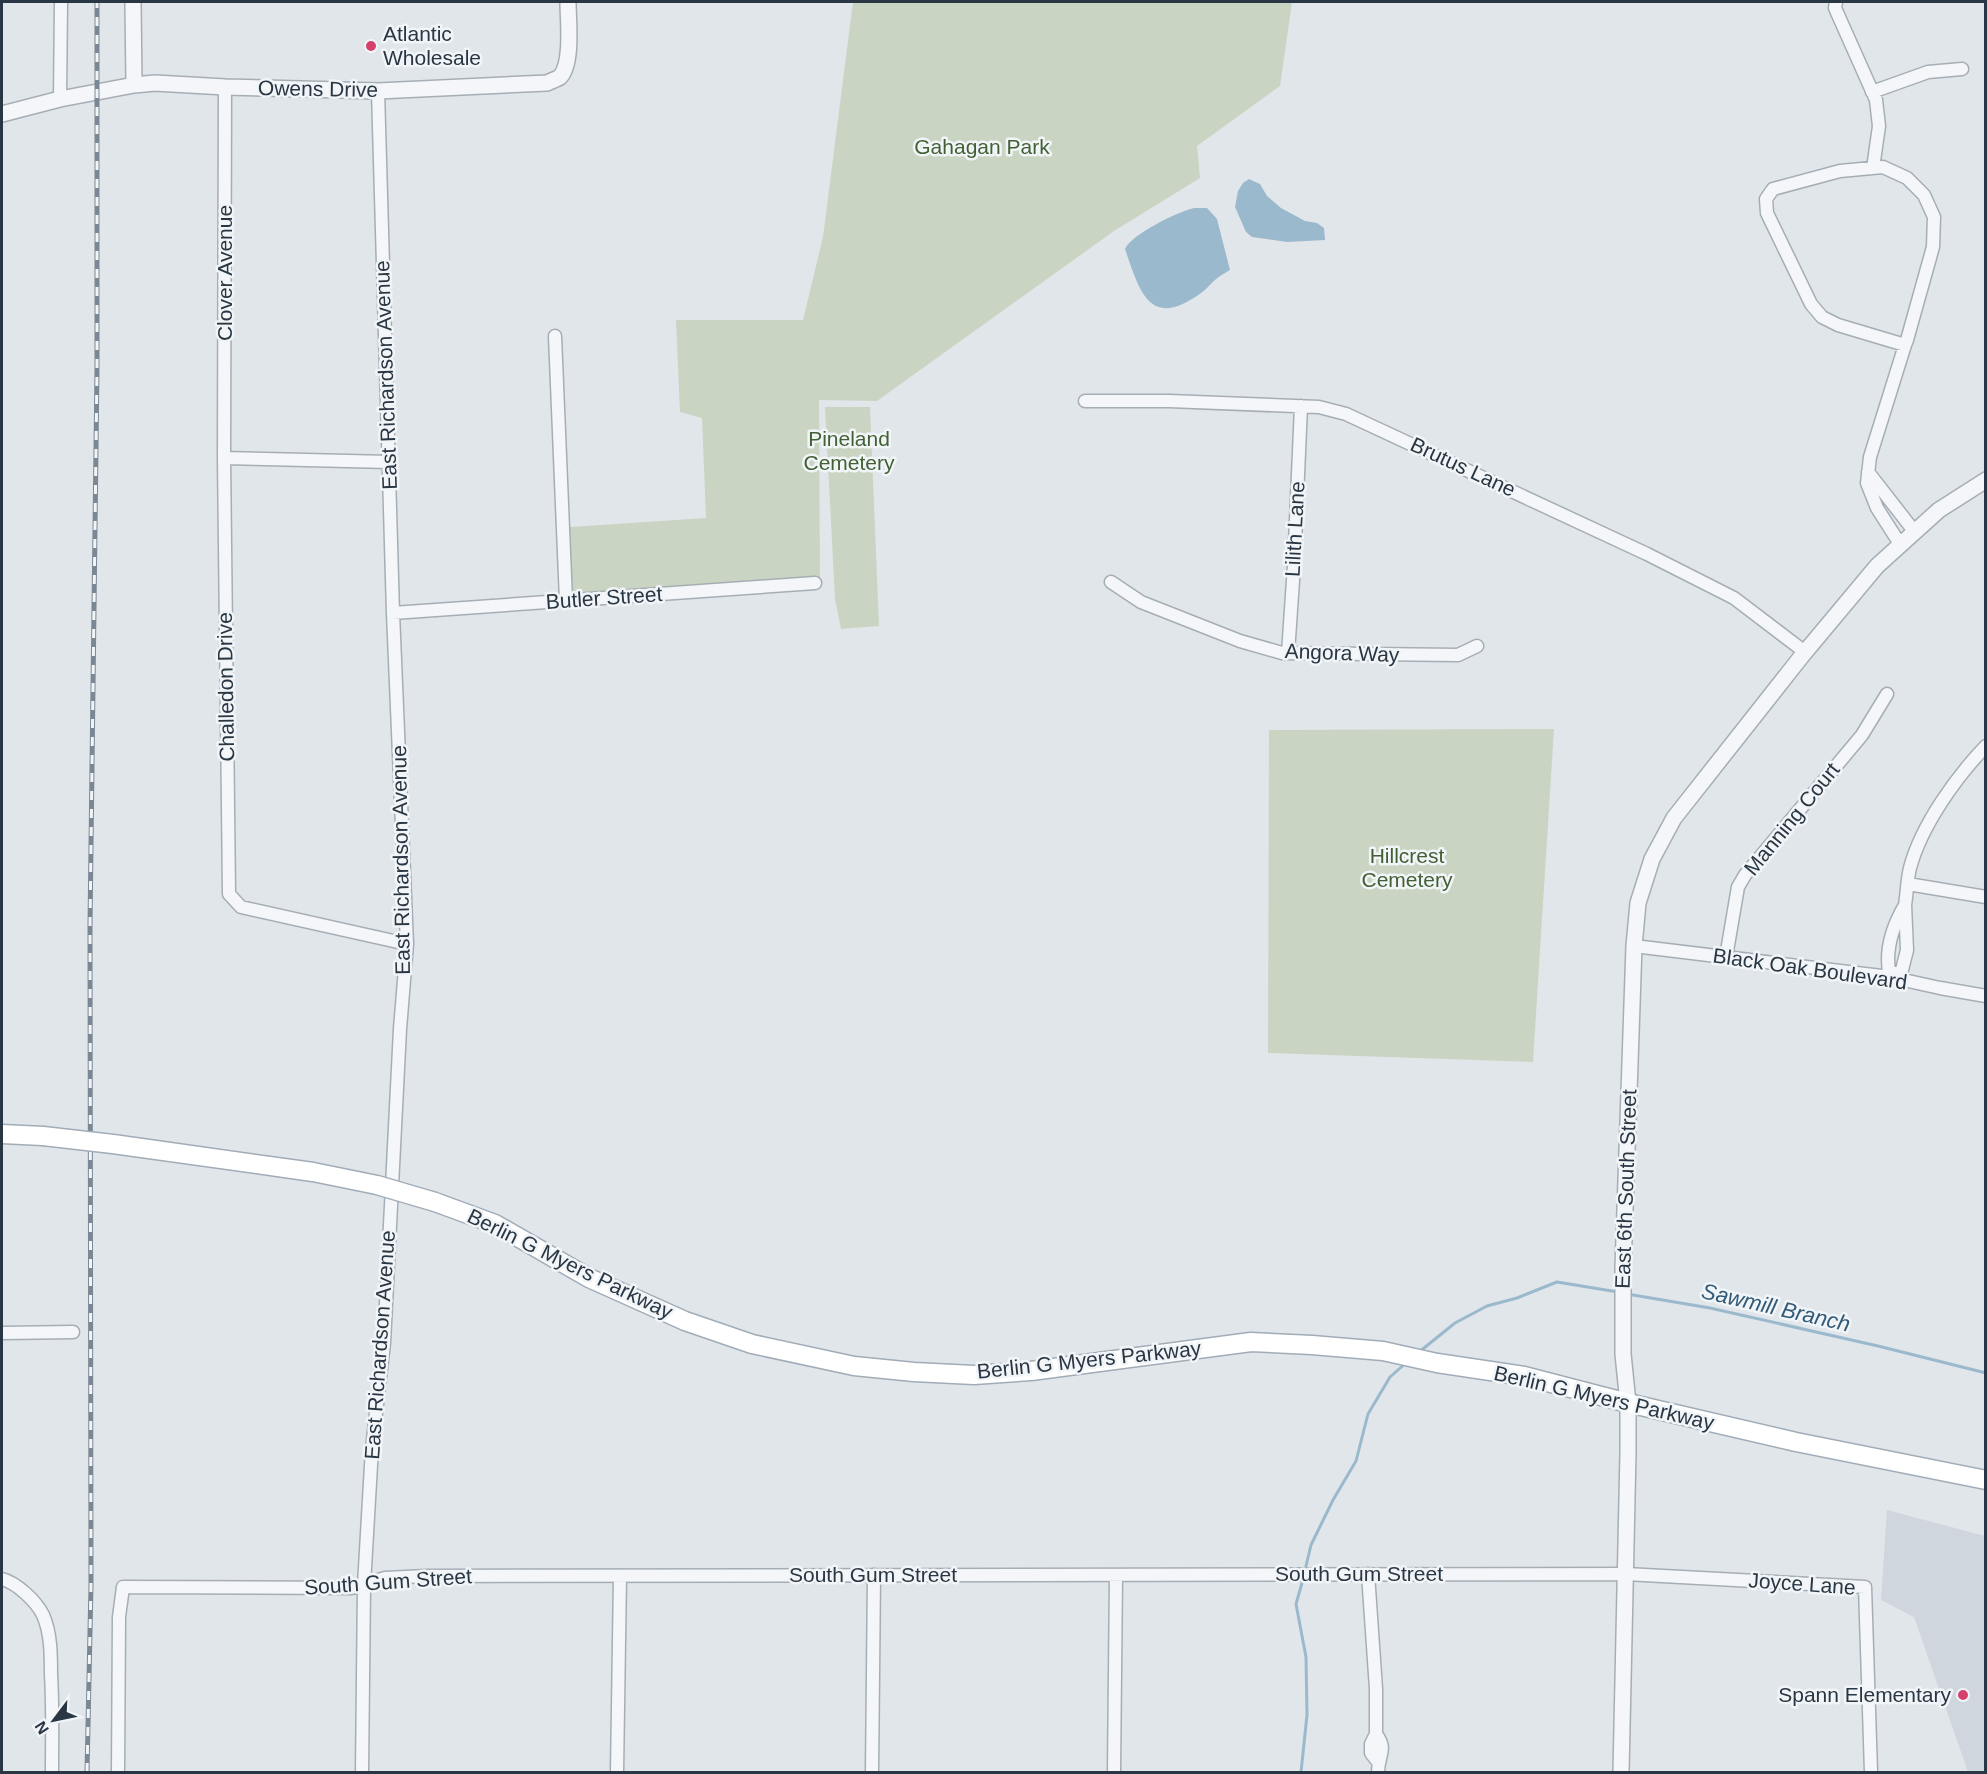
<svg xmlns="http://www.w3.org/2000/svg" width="1987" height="1774" viewBox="0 0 1987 1774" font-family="Helvetica,sans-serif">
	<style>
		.built { fill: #cfd6dd }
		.green { fill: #c9d5c2 }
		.water { fill: #9bb9cc }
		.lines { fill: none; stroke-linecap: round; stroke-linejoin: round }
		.stream { stroke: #9bb9cc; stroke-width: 3 }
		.minor-casing { stroke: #a6aeb5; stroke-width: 15 }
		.tertiary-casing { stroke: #a6aeb5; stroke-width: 18 }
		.primary-casing { stroke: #a0acb7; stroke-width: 21 }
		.minor { stroke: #f4f6f9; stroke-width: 12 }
		.tertiary { stroke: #f4f6f9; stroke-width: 15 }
		.primary { stroke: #fff; stroke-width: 18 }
		.rail-casing { stroke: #7a8895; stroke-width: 5 }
		.rail { stroke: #f1f5f8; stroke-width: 3; stroke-dasharray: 9; stroke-linecap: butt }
		.primary-bridge-casing { stroke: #a0acb7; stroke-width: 21; stroke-linecap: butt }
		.primary-bridge { stroke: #fff; stroke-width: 18 }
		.poi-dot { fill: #d4426c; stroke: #f1f5f8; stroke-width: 2 }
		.labels { text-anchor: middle; stroke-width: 5; stroke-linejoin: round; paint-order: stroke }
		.poi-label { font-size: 21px; fill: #293643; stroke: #f1f5f8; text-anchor: start }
		.street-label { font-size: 21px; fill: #293643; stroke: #f1f5f8 }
		.park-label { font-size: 21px; fill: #436035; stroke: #f1f5f8 }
		.water-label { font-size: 22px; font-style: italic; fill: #315b79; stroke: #f1f5f8 }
	</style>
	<rect width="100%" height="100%" fill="#e1e6eb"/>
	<path class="built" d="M1887 1510 1985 1536V1772H1968L1914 1617 1881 1600Z"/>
	<path class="green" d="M853 2H1292L1280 86 1197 146 1200 178 1114 231 877 401 819 400 820 587 572 595 570 527 706 518 702 418 680 412 676 320H803L823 237Z
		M825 407H870L879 626 841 629 835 599Z
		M1554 729 1533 1062 1268 1053 1269 730Z"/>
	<path class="water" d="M1249 179 1260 184 1267 196 1281 208 1305 221 1317 223 1324 228 1325 240 1287 242 1252 237 1246 232 1235 207 1238 191 1243 183Z
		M1194 208H1207L1217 219 1230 270C1225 273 1219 276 1215 280 1210 284 1207 289 1201 293 1150 330 1140 293 1125 249 1132 234 1177 212 1194 208Z"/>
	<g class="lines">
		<path class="stream" d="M1627 1294 1710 1308 1878 1346 1986 1373
			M1419 1352 1455 1323 1487 1306 1517 1298 1557 1282 1618 1292
			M1306 1566 1311 1545 1333 1500 1356 1461 1368 1414 1390 1377 1407 1362
			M1301 1772 1307 1715 1306 1657 1296 1604 1302 1583"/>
		<defs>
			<path id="minor" d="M1836 2 1835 8 1876 100 1879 126 1873 168
				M225 87 224 458 229 894 241 907 407 944
				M1872 92 1928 72 1962 69
				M60 99 61 2
				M555 336 566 601
				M1085 401H1169L1319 407 1346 414 1647 554 1734 598 1805 652
				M224 458 389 462
				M1868 472 1914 531
				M1900 544 1877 508 1867 483 1870 457 1905 345 1907 340 1933 247 1934 217 1924 195 1907 178 1883 167 1840 171 1773 189 1766 199 1767 213 1811 304 1822 317 1838 325 1905 345
				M1111 582 1141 602 1240 641 1282 653 1458 655 1477 646
				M393 613 815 583
				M1288 653 1294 566 1301 406
				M1908 884 1986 897
				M1905 905C1907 893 1907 880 1910 868 1921 826 1956 777 1986 746
				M1905 905 1907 950 1902 970 1890 977C1884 951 1892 927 1905 905Z
				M1634 946 1890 977 1940 988 1986 996
				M1726 957 1738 887 1745 875 1862 735 1887 694
				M2 1333 73 1332
				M1368 1574 1376 1689V1734L1371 1744V1753L1378 1762
				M2 1579C17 1583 36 1601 43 1615 51 1633 51 1655 51 1675 53 1707 52 1740 52 1772
				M1376 1734C1388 1750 1378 1755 1378 1772
				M118 1772 119 1617 123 1587 351 1588 385 1578 426 1576 1626 1574 1865 1587 1871 1772
				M362 1772 364 1585 372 1448 384 1343 400 1029 407 944 393 613 378 91
				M617 1772 620 1576
				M872 1772 874 1575
				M1114 1772 1116 1575"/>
			<path id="tertiary" d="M133 2 134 85
				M2 114 60 99 134 85 155 83 225 87 378 91 547 83C551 81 557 79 560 77 573 63 568 20 568 2
				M1621 1772 1628 1453V1403L1623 1354V1268L1634 946 1638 903 1652 859 1674 818 1801 657 1877 566 1939 510 1986 480"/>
			<path id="primary" d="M2 1134 43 1136
				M435 1202 495 1224 589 1278 685 1321 752 1344 854 1366 914 1372 974 1375 1031 1371 1251 1342 1312 1345 1383 1351 1437 1363 1524 1376 1628 1403 1796 1442 1986 1480"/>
		</defs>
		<use href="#minor" class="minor-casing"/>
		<use href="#tertiary" class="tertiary-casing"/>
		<use href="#primary" class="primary-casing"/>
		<use href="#minor" class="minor"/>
		<use href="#tertiary" class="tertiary"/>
		<use href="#primary" class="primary"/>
		<defs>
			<path id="rail" d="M87 1772 91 1585 90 926 97 369V2"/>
		</defs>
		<use href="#rail" class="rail-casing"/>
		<use href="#rail" class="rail"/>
		<defs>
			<path id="primary-bridge" d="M43 1136 113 1144 313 1172 377 1185 435 1202"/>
		</defs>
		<use href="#primary-bridge" class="primary-bridge-casing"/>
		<use href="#primary-bridge" class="primary-bridge"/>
	</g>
	<g class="poi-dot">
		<circle cx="371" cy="46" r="6"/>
		<circle cx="1963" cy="1695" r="6"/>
	</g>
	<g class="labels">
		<g class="poi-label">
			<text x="383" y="41">Atlantic<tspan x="383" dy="24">Wholesale</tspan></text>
			<text x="1951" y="1702" text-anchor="end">Spann Elementary</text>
		</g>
		<g class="street-label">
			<text transform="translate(318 89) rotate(1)" y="7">Owens Drive</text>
			<text transform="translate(225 273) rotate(-90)" y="7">Clover Avenue</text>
			<text transform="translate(386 375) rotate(-92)" y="7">East Richardson Avenue</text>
			<text transform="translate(1463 467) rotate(25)" y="7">Brutus Lane</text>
			<text transform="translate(1295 529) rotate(-87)" y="7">Lilith Lane</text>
			<text transform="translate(604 598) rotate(-4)" y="7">Butler Street</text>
			<text transform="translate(1342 653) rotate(2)" y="7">Angora Way</text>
			<text transform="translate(226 687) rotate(-91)" y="7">Challedon Drive</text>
			<text transform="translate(1792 819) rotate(-51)" y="7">Manning Court</text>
			<text transform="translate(401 860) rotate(-91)" y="7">East Richardson Avenue</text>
			<text transform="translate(1810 969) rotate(8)" y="7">Black Oak Boulevard</text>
			<text transform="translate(1626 1189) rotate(-88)" y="7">East 6th South Street</text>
			<text transform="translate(570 1264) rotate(26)" y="7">Berlin G Myers Parkway</text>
			<text transform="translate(380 1345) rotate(-86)" y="7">East Richardson Avenue</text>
			<text transform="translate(1089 1360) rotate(-6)" y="7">Berlin G Myers Parkway</text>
			<text transform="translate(1604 1398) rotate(13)" y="7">Berlin G Myers Parkway</text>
			<text x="1359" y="1581">South Gum Street</text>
			<text x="873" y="1582">South Gum Street</text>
			<text transform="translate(388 1582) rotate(-4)" y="7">South Gum Street</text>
			<text transform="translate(1802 1584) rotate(4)" y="7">Joyce Lane</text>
		</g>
		<g class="park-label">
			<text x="982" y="154">Gahagan Park</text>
			<text x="849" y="446">Pineland<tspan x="849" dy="24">Cemetery</tspan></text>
			<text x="1407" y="863">Hillcrest<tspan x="1407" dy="24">Cemetery</tspan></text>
		</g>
		<g class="water-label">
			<text transform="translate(1776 1307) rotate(13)" y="8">Sawmill Branch</text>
		</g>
	</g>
	<rect width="1987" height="1774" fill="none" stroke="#293643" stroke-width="6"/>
	<g transform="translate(54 1720) rotate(238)" stroke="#f1f5f8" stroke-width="4.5" paint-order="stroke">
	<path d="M0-4.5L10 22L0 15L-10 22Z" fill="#293643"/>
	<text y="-9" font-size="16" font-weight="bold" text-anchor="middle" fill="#293643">N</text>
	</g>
</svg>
